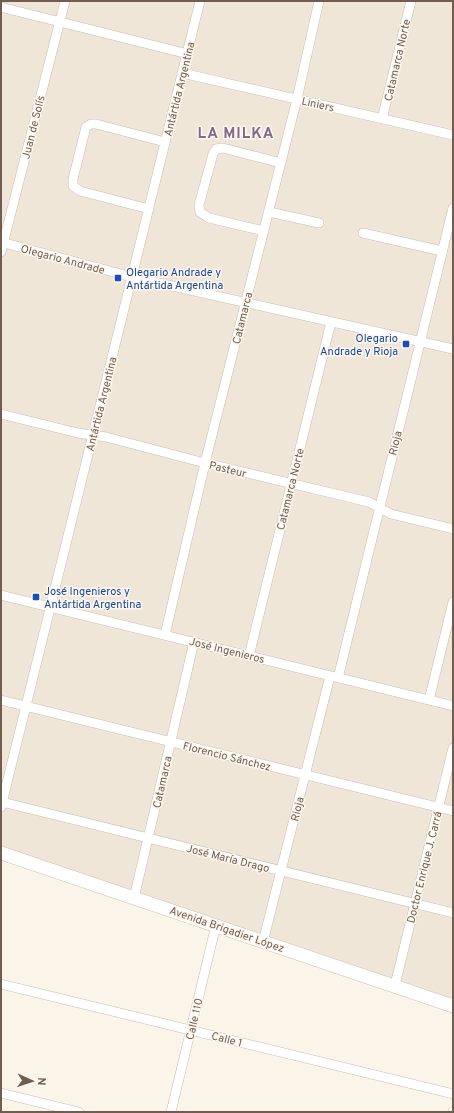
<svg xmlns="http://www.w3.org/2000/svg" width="454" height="1113" viewBox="0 0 454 1113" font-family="Overpass,sans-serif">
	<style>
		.residential { fill: #f0e6d8 }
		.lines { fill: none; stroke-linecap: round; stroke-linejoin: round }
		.street-casing { stroke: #cabcb0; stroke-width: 10 }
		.secondary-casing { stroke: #ccbdae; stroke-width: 14 }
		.street { stroke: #fff; stroke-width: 9 }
		.secondary { stroke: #fff; stroke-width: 13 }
		.transit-dot { fill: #1a4fb4; stroke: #fdf8ef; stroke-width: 1.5 }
		.labels { text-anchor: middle; stroke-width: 3; stroke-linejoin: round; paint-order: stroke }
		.street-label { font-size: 11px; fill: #715d50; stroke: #fdf8ef }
		.transit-label { font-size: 11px; fill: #164399; stroke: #fdf8ef; text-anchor: start }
		.district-label { font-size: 15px; font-weight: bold; letter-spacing: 1px; fill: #82688c; stroke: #fdf8ef }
	</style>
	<rect width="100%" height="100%" fill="#faf4e9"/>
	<path class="residential" d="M1 1H453V1006L1 853Z"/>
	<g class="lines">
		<defs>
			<path id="street" d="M1 7 188 54
				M182 73 453 135
				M382 119 411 1
				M149 209 80 191 73 186V179L86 127 91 124H96L165 142
				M269 212 319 223
				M264 231 209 218 200 212 199 205 213 154 216 149 223 148 281 163
				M363 233 442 251
				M1 242 132 277 453 349
				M1 252 65 1
				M1 414 78 433 106 437 205 463 369 502 391 514 453 529
				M1 595 453 706
				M165 635 205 463 297 99 319 1
				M249 656 331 322
				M338 678 453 208
				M1 700 453 811
				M429 700 453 602
				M2 802 453 913
				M1 807 200 1
				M134 898 194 642
				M263 942 330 676
				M1 984 453 1094
				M395 985 453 748
				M1 1093 79 1112
				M171 1112 216 925
				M453 1112V1111"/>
			<path id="secondary" d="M1 853 453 1006"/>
		</defs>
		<use href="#street" class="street-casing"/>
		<use href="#secondary" class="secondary-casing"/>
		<use href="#street" class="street"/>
		<use href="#secondary" class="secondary"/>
	</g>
	<g class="transit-dot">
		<rect x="114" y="274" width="8" height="8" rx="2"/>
		<rect x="402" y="340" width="8" height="8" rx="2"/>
		<rect x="32" y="593" width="8" height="8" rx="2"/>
	</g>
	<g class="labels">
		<g class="street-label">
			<text transform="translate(397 60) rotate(-77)" y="4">Catamarca Norte</text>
			<text transform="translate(179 89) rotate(-76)" y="4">Antártida Argentina</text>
			<text transform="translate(318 104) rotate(13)" y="4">Liniers</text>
			<text transform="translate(33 127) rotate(-76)" y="4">Juan de Solís</text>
			<text transform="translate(63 259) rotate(15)" y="4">Olegario Andrade</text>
			<text transform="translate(242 318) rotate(-76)" y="4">Catamarca</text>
			<text transform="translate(101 404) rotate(-76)" y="4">Antártida Argentina</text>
			<text transform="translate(395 443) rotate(-76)" y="4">Rioja</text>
			<text transform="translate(228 469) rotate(14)" y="4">Pasteur</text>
			<text transform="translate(290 489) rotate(-76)" y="4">Catamarca Norte</text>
			<text transform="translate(227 650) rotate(14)" y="4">José Ingenieros</text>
			<text transform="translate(227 756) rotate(14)" y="4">Florencio Sánchez</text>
			<text transform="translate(162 782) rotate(-77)" y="4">Catamarca</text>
			<text transform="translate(297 809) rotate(-76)" y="4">Rioja</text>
			<text transform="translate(228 858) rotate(14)" y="4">José María Drago</text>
			<text transform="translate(424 867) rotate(-76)" y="4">Doctor Enrique J. Carrá</text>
			<text transform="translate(227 929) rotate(19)" y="4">Avenida Brigadier López</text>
			<text transform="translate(194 1019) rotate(-77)" y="4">Calle 110</text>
			<text transform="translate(227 1039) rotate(14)" y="4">Calle 1</text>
		</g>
		<g class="transit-label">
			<text x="126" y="276">Olegario Andrade y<tspan x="126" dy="13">Antártida Argentina</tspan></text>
			<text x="398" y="342" text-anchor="end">Olegario<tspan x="398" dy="13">Andrade y Rioja</tspan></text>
			<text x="44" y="595">José Ingenieros y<tspan x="44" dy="13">Antártida Argentina</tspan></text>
		</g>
		<g class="district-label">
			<text x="236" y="138">LA MILKA</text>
		</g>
	</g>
	<rect width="454" height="1113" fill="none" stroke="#715d50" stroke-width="4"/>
	<g transform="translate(32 1081) rotate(93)" stroke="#fdf8ef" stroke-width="3" paint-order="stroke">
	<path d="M0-3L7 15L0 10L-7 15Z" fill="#715d50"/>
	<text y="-6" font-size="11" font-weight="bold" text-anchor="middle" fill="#715d50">N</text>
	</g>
</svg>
